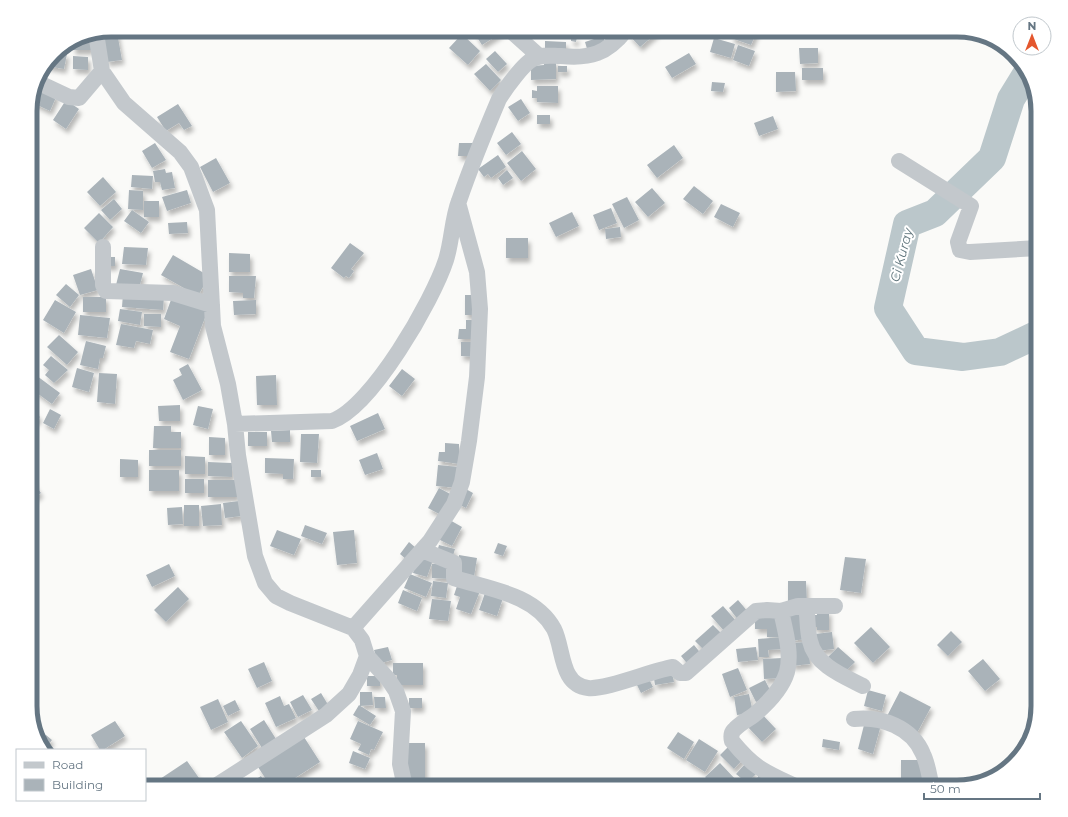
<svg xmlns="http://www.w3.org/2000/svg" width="1068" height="817" viewBox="0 0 1068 817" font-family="Montserrat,sans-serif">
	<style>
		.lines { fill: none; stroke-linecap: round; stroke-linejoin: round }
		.river { stroke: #bbc7cb; stroke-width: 28 }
		.building { fill: #aab3b9; filter: url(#shadow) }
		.minor { stroke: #c3c8cc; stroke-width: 16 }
		.labels { text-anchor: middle; stroke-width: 4; stroke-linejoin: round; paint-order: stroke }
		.water-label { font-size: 13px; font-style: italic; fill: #60757c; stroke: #fff }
		.rim { fill: none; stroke: #657683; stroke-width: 5 }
	</style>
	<defs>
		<filter id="shadow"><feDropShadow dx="2.5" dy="4.5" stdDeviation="2" flood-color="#0004"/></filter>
	</defs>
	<rect width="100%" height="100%" fill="#fafaf8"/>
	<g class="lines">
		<path class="river" d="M1027 73 1011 99 992 158 935 213 907 224 888 308 916 351 963 357 1000 352 1034 336H1038"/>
	</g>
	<path class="building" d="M480 30H499L501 33 482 45 475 34Z
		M635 30H660L640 47 629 35Z
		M734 30 757 31 751 45 731 38Z
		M117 32 122 60 107 62 102 35Z
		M91 34V50H73V41L80 36Z
		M462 34 480 51 468 65 449 48Z
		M603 36 606 46 588 52 585 42Z
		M571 37H577L576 42 571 41Z
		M714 38 735 44 731 58 710 52Z
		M545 41 566 42V53H545Z
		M738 45 755 51 749 66 733 60Z
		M799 48H818V63L800 64Z
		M495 51 507 64 498 72 486 59Z
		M56 52 67 54 64 69 46 66Z
		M689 53 696 64 672 78 665 67Z
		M73 56 88 57V70L73 69Z
		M544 61H556V79L531 80V66L544 65Z
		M486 64 501 80 490 91 474 74Z
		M558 66H567V72H558Z
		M802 68H823V80H802Z
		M776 72H795L796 91 776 92Z
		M712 82 725 83 723 92 711 91Z
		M36 85 57 95 50 111 31 102Z
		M537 86H558V103L537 102V98H532V90L537 91Z
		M521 99 530 113 518 121 508 107Z
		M66 100 79 109 66 129 53 120Z
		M178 104 192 126 184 130 179 123 166 131 157 117Z
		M537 115H550V124H537Z
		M773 116 778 129 759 136 754 123Z
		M512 132 521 144 506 155 497 143Z
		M155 143 166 160 152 168 142 151Z
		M459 143H473V156H458Z
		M674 145 683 158 657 178 647 165Z
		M522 151 536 169 521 181 507 163Z
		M498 155 506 167 491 178 488 174 484 177 478 169Z
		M216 158 230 183 213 192 200 167Z
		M165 169 166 173 172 172 175 188 162 190 160 182H155L153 171Z
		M507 170 513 178 503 185 498 178Z
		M132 175 153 176 152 189 131 187Z
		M103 177 116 192 100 206 87 192Z
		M694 186 713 201 703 214 683 199Z
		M652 188 665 203 648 217 635 202Z
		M129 190 143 191V210L128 209Z
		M187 190 191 203 167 211 162 197Z
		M627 197 639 220 624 228 612 204Z
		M114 199 122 209 110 220 101 210Z
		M144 201H159V217H144Z
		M721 204 740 213 733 227 714 217Z
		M611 208 617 223 599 230 593 215Z
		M132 210 149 222 141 233 124 221Z
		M572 212 579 226 556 237 549 223Z
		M99 213 113 227 99 243 84 228Z
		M187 222 188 233 169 234 168 223Z
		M620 227 621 237 606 239 605 229Z
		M506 238H528V258H506Z
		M350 243 364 253 351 269 354 271 349 278 346 276 344 278 331 268Z
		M124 247 148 248 146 265 122 264Z
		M229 253 250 254V272H229Z
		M173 255 209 276 198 296 161 275Z
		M105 257H115V266H105Z
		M91 269 98 290 80 295 73 275Z
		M120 269 143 273 139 289 116 285Z
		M229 276H256L254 298H243V293L229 292Z
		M66 284 79 295 70 307 56 295Z
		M123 294 164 297 163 310 122 307Z
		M465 295H477V315H465Z
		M83 297H106V312H83Z
		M172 297 208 310 189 359 170 352 180 326 164 319Z
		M55 300 76 312 64 333 43 320Z
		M256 300V314L234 315 233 301Z
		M120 309 142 312 140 325 118 321Z
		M144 314H161V327L144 326Z
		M80 315 110 318 107 338 78 335Z
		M466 320H476V339H458L459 329H466Z
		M121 324 153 330 150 344 136 341 134 348 116 345Z
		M59 335 78 352 67 365 47 347Z
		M86 341 106 346 103 358H100L98 369 80 365Z
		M461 342H477L476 357 461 356Z
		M51 356 68 370 54 383 45 375 49 370 43 365Z
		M188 364 202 390 183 400 173 380 182 375 179 369Z
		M77 368 94 373 89 392 72 387Z
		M402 369 415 379 402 396 389 386Z
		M99 373 117 374 115 404 97 402Z
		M276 375 277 405H257L256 376Z
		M37 376 60 393 52 404 30 388V384Z
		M180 405V421H159L158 406Z
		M198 406 213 409 208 429 193 425Z
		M30 408 40 417 30 427Z
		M50 409 61 415 54 429 43 423Z
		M378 413 385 429 357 441 350 426Z
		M154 426H171V432H181V448H153Z
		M290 430V442H272L271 431Z
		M248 432H267V446H248Z
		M301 434H319L317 463 300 462Z
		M30 435 34 440 30 444Z
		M209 437 225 438V455H209Z
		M445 443 459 444V464L438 461 439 452H445Z
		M149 450H181V466H149Z
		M377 453 383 469 365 475 359 460Z
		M185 456 205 457V474H185Z
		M265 458 294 459 293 479H283V474L265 473Z
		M120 459 138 460V477H120Z
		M208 462 232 463V477L208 476Z
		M438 465 459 467 458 488 436 486Z
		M149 470H179V491H149Z
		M311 470H321V477H311Z
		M30 478 41 493 30 501Z
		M185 479H204V493H185Z
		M208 480H237V497H208Z
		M439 488 454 496 443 516 428 508Z
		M464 488 473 493 466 508 456 503Z
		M239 501 242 516 225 518 223 503Z
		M221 504 222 525 203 526 201 506Z
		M184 505H199V526H184Z
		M182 507 183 524 168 525 167 508Z
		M448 519 462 527 452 546 438 539Z
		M305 525 327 533 322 544 301 536Z
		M277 530 301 539 294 555 270 546Z
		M354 530 357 563 337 565 333 532Z
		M409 542 416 548 407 560 400 554Z
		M498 543 507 546 503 556 494 553Z
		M439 545 455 549 452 559 436 555Z
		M459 555 477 558 474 577 457 574Z
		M418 556 433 560 427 577 413 573Z
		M845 557 866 559 861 593 840 590Z
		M169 564 175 576 152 587 146 575Z
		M432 564H451V579L432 578Z
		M410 574 432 583 426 597 404 588Z
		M433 581 448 583 446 598 431 596Z
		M788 581H806L807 604H788Z
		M458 583 480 591 471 614 456 609 460 597 454 595Z
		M178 587 189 599 166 622 154 610Z
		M403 590 422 598 417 611 398 603Z
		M485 593 503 598 497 616 479 610Z
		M432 599 451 601 448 621 429 619Z
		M738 600 749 613 739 621 729 608Z
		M723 606 737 622 725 632 711 616Z
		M805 611 807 639 789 641 787 613Z
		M817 611H829V630H817V627H812V615H817Z
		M780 615V637H767V629H755V616Z
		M713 625 724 636 706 652 695 641Z
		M871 627 890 647 873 663 854 643Z
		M951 631 962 642 948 656 937 645Z
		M832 632 834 649 818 651 815 634Z
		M783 637 784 649 768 650 769 657H759L758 639Z
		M808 642 810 664 792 666 790 643Z
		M694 645 703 656 690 667 681 656Z
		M388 647 392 660 378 664 374 650Z
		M756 647 758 660 738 662 736 649Z
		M838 647 855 662 845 672 828 657Z
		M782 658 783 678 764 679 763 659Z
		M983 659 1000 679 985 691 968 671Z
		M264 662 272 681 257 688 248 669Z
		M393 663H423V685H397V675H393Z
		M671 668 674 682 655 685 653 672Z
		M738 668 747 690 730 697 722 674Z
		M646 673 653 687 641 693 634 679Z
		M367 676H380V686H367Z
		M765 680 772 694 756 702 749 688Z
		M868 690 886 695 882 711 864 706Z
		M900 691 931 707 917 733 886 718Z
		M360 692H372L373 705 360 706Z
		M321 693 330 708 321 714 311 699Z
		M749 694 753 713 737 715 734 697Z
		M303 695 312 710 298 717 290 702Z
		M280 696 284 706 289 704 296 718 276 727 265 703Z
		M374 697H385L386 708H375Z
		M409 698H422V708H409Z
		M218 699 228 722 211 730 200 707Z
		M235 700 240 710 228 716 223 706Z
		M359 705 376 716 370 725 353 715Z
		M760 712 776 729 762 742 746 725Z
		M264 720 276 739 262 748 250 729Z
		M115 721 125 736 103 750H100L91 735Z
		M241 721 258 746 242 758 224 732Z
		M358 721 383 732 374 750 371 749 369 755 358 750 361 744 350 739Z
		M865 721 881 725 873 754 858 749Z
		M678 732 694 742 684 759 667 748Z
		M46 735 52 740 45 749 39 743Z
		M304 737 320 762 281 787H271L258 767Z
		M699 739 718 751 705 772 686 760Z
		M823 739 840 742 839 750 822 747Z
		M406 743H425V779H406Z
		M731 744 744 758 734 769 720 755Z
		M353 751 370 758 365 769 349 763Z
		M901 760H925L924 782H901Z
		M187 761 199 778 187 787H157L154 783Z
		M720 763 737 781 730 787H714L705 777Z
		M745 764 756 774 747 783 736 774Z
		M759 775 776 785 774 787 752 786Z
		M261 776 268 787H244Z
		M351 779 366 784 365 787H349Z
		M905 785H930V787H905Z"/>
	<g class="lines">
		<path class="minor" d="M510 30 539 56
			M96 33 102 71 124 103 180 152 191 167 207 210 213 326 228 384 235 424 238 455 255 556 265 583 276 596 290 603 353 628 362 640 367 656 360 675 349 694 326 715 214 787
			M37 82 69 97 79 98 102 71
			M899 161 971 206 958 242 960 250 970 252 1038 248
			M103 247V285L106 291 173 293 212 305
			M235 424 332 421C372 407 433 300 446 260 452 241 452 219 459 201 471 166 485 132 499 99 505 89 524 63 533 59 542 54 551 56 561 56 590 59 607 54 626 30
			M422 550 454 563V578C489 589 535 594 554 629 564 649 560 685 588 688 607 690 650 671 673 667L680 673H686L756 611 767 610 781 611 798 606H835
			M806 606C808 617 807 630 810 641 815 665 843 676 863 686
			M781 611C785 630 792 653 787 672 782 689 767 704 754 715 747 720 739 724 734 730 731 733 731 737 732 741 755 769 765 772 797 787
			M353 628 430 541 454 504 462 482 469 441 477 377 480 309 477 272 459 206
			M367 656 388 679 396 691 403 711 400 764 405 787
			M854 719C881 716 912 727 923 754 928 764 929 776 932 787"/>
	</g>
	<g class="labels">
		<g class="water-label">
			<text transform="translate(901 255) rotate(-75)" y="5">Ci Kuray</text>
		</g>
	</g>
	<path d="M0 0H1068V817H0ZM111 37H957A74 74 0 0 1 1031 111V706A74 74 0 0 1 957 780H111A74 74 0 0 1 37 706V111A74 74 0 0 1 111 37Z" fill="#fff" fill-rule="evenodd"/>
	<path class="rim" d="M111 37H957A74 74 0 0 1 1031 111V706A74 74 0 0 1 957 780H111A74 74 0 0 1 37 706V111A74 74 0 0 1 111 37Z"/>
	<rect x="16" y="749" width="130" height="52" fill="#ffffff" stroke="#c1c8cd"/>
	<rect x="24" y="762" width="20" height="6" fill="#c3c8cc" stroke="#c1c8cd"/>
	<text x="52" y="769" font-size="12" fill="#657683">Road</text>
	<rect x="24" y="779" width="20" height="12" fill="#aab3b9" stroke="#c1c8cd"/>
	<text x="52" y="789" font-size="12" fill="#657683">Building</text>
	<g transform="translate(1032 36)"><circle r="19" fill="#ffffff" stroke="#c1c8cd"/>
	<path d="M0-3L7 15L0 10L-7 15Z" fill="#e4572e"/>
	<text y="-6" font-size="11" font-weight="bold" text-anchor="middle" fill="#657683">N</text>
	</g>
	<path d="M924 793v6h116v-6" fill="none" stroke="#657683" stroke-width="2"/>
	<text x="930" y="793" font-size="12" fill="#657683" stroke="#ffffff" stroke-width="3" paint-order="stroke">50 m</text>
</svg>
